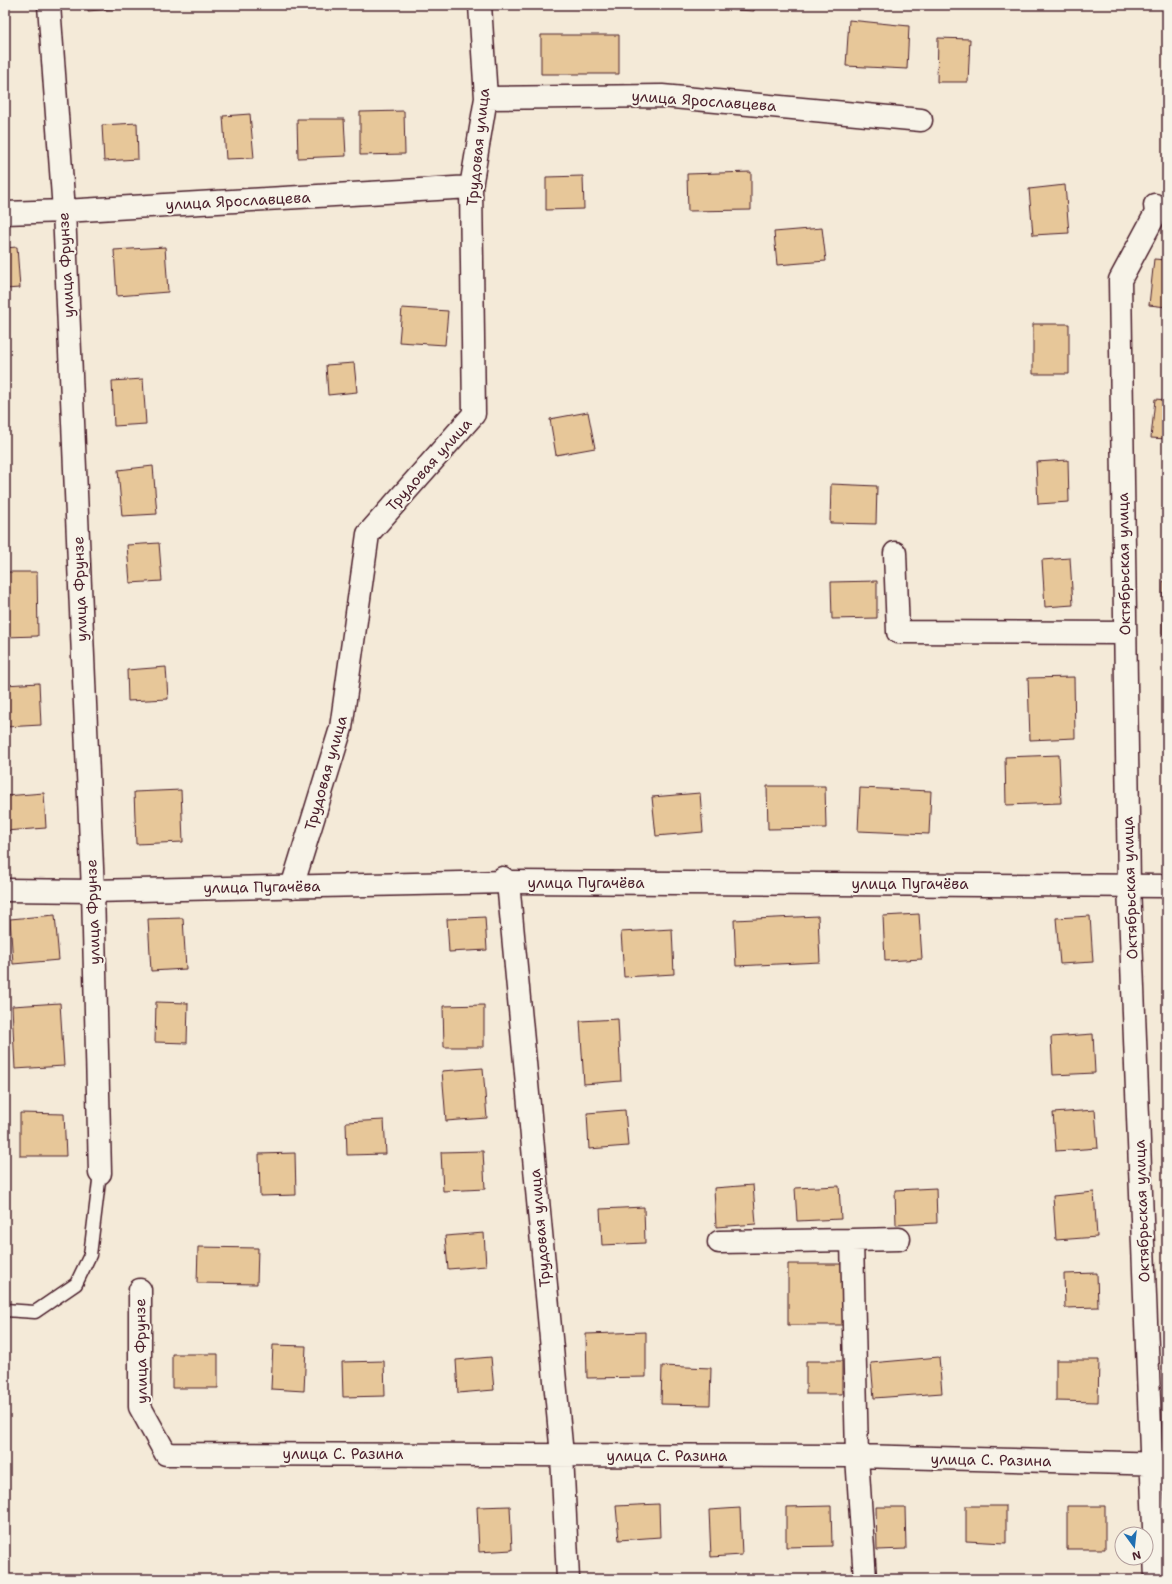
<svg xmlns="http://www.w3.org/2000/svg" width="1172" height="1584" viewBox="0 0 1172 1584" font-family="'Shantell Sans',sans-serif">
	<style>
		.building { fill: #e7c799; stroke: #4a1f2b }
		.lines { fill: none; stroke-linecap: round; stroke-linejoin: round }
		.lane-casing { stroke: #4a1f2b; stroke-width: 15 }
		.street-casing { stroke: #4a1f2b; stroke-width: 25 }
		.secondary-casing { stroke: #4a1f2b; stroke-width: 25 }
		.lane { stroke: #f7f3e8; stroke-width: 12 }
		.street { stroke: #f7f3e8; stroke-width: 22 }
		.secondary { stroke: #f7f3e8; stroke-width: 22 }
		.labels { text-anchor: middle; stroke-width: 4; stroke-linejoin: round; paint-order: stroke }
		.street-label { font-size: 15px; fill: #4a1f2b; stroke: #f7f3e8 }
	</style>
	<rect width="100%" height="100%" fill="#f4ead8"/>
	<filter id="ink" filterUnits="userSpaceOnUse"><feTurbulence type="fractalNoise" baseFrequency=".025" numOctaves="2"/><feDisplacementMap in="SourceGraphic" scale="8" xChannelSelector="R" yChannelSelector="G"/><feConvolveMatrix kernelMatrix="1 2 1 2 8 2 1 2 1" color-interpolation-filters="sRGB"/></filter>
	<g filter="url(#ink)">
		<path class="building" d="M88 5H135V7L88 11Z
			M719 5H755L754 11 719 9Z
			M849 20 909 26 907 69 846 66Z
			M541 35H619V74H541Z
			M938 38 970 39 968 82H937Z
			M5 103 8 129 5 130Z
			M404 111 405 154 360 155V112Z
			M250 114 254 158 226 159 223 116Z
			M297 119H344L346 156 298 158Z
			M137 123 138 159 104 161 102 125Z
			M751 172V210L688 211 687 174Z
			M583 176 584 209 546 210V177Z
			M1065 185 1069 233 1033 235 1029 189Z
			M822 228 826 261 777 265 774 232Z
			M17 247 20 288 5 289V248Z
			M165 247 168 292 117 296 114 250Z
			M1154 259 1167 260V307L1149 305Z
			M402 308 448 311 445 345 399 342Z
			M1033 324H1069V374H1033Z
			M354 363 357 392 328 395 326 365Z
			M143 379 146 424 114 426 112 381Z
			M1155 399 1167 400V439L1151 438Z
			M588 412 595 448 556 455 550 419Z
			M1068 460 1069 502 1038 504 1036 462Z
			M153 466 157 514 122 516 118 470Z
			M831 484 877 486 876 524 830 523Z
			M159 543 162 581 130 583 127 545Z
			M1070 558 1073 605 1045 607 1042 560Z
			M5 572H37L38 636 5 637Z
			M877 581V618L832 619 831 582Z
			M1163 581 1167 582V634H1162Z
			M166 667 168 699 128 701 127 670Z
			M1074 677 1075 738 1030 740 1028 678Z
			M39 683 41 725 5 727V685Z
			M1059 755 1061 803 1006 805 1005 757Z
			M1166 779H1167V804Z
			M767 786H825L826 828 768 829Z
			M860 788 931 791 929 834 858 831Z
			M181 790 183 842 136 844 134 792Z
			M44 793 46 828 5 831V796Z
			M700 793 703 832 656 836 652 797Z
			M919 914 922 959 885 961 883 916Z
			M55 915 59 960 13 964 10 919Z
			M818 916 820 962 736 966 734 920Z
			M1090 916 1093 962 1060 964 1056 918Z
			M485 917 487 950 449 952 447 919Z
			M183 918 186 969 151 971 148 919Z
			M672 929 674 974 624 977 621 932Z
			M156 1002 188 1003 187 1043 155 1042Z
			M60 1003 64 1066 15 1069 12 1006Z
			M484 1005V1047H444L443 1006Z
			M618 1019 621 1081 584 1084 580 1021Z
			M1093 1034 1095 1073 1053 1075 1051 1037Z
			M483 1068 487 1118 446 1121 442 1071Z
			M625 1110 628 1146 589 1149 587 1113Z
			M1095 1110 1098 1148 1056 1151 1053 1113Z
			M20 1113 64 1114 66 1156H20Z
			M384 1120 386 1154 347 1155 346 1122Z
			M483 1151 485 1189 443 1191 441 1152Z
			M295 1153 296 1195 260 1196 259 1154Z
			M753 1185 756 1224 716 1227 714 1188Z
			M839 1186 841 1219 797 1221 795 1188Z
			M936 1188 937 1223 896 1225 895 1190Z
			M1094 1192 1097 1237 1056 1240 1053 1196Z
			M644 1207 645 1243 602 1245 600 1209Z
			M484 1233 486 1266 448 1269 445 1236Z
			M198 1247 258 1248 257 1284 197 1283Z
			M788 1264H843V1325H788Z
			M1097 1273 1098 1307 1065 1308 1064 1274Z
			M646 1332V1377L587 1378 586 1334Z
			M273 1345 306 1346 304 1391 271 1389Z
			M172 1354H218V1388H172Z
			M491 1357 494 1390 458 1393 456 1360Z
			M939 1357 942 1393 874 1398 871 1363Z
			M1056 1360H1099L1098 1402 1056 1401Z
			M384 1361 385 1396 343 1397 342 1362Z
			M806 1361H842V1394H806Z
			M662 1366 711 1368 710 1405 661 1404Z
			M659 1504 660 1537 619 1540 616 1506Z
			M510 1506 512 1550 479 1552 477 1507Z
			M831 1506 832 1546 786 1547V1507Z
			M966 1506H1006V1543L966 1541Z
			M1067 1506H1105V1549H1067Z
			M876 1507H905L906 1549 877 1550Z
			M740 1508 742 1555 711 1557 709 1510Z"/>
		<g class="lines">
			<defs>
				<path id="lane" d="M5 1310 35 1312 76 1284 90 1255 100 1173"/>
				<path id="street" d="M49 5 64 211 93 891 100 1173
					M486 98 662 96 921 120
					M1155 205 1156 213 1120 280 1129 885 1156 1579
					M5 213 64 211 471 187
					M895 553 898 632 1125 633
					M503 878 508 882 562 1455 568 1579
					M292 887 341 728 368 534 474 414 471 187 486 98 480 5
					M852 1240 899 1239
					M719 1242 852 1240 857 1456 865 1579
					M140 1290V1407L166 1454 857 1456 1166 1464"/>
				<path id="secondary" d="M5 890 93 891 508 882 1167 886"/>
			</defs>
			<use href="#lane" class="lane-casing"/>
			<use href="#street" class="street-casing"/>
			<use href="#secondary" class="secondary-casing"/>
			<use href="#lane" class="lane"/>
			<use href="#street" class="street"/>
			<use href="#secondary" class="secondary"/>
		</g>
	</g>
	<g class="labels">
		<g class="street-label">
			<text transform="translate(704 101) rotate(4)" y="5">улица Ярославцева</text>
			<text transform="translate(478 147) rotate(-84)" y="5">Трудовая улица</text>
			<text transform="translate(238 201) rotate(-3)" y="5">улица Ярославцева</text>
			<text transform="translate(66 265) rotate(-93)" y="5">улица Фрунзе</text>
			<text transform="translate(429 465) rotate(-48)" y="5">Трудовая улица</text>
			<text transform="translate(1124 564) rotate(-91)" y="5">Октябрьская улица</text>
			<text transform="translate(80 589) rotate(-92)" y="5">улица Фрунзе</text>
			<text transform="translate(326 773) rotate(-74)" y="5">Трудовая улица</text>
			<text x="586" y="888">улица Пугачёва</text>
			<text x="910" y="889">улица Пугачёва</text>
			<text transform="translate(262 887) rotate(-1)" y="5">улица Пугачёва</text>
			<text transform="translate(1130 888) rotate(-92)" y="5">Октябрьская улица</text>
			<text transform="translate(93 912) rotate(-92)" y="5">улица Фрунзе</text>
			<text transform="translate(1142 1211) rotate(-92)" y="5">Октябрьская улица</text>
			<text transform="translate(540 1228) rotate(-95)" y="5">Трудовая улица</text>
			<text transform="translate(141 1351) rotate(-91)" y="5">улица Фрунзе</text>
			<text x="343" y="1459">улица С. Разина</text>
			<text x="667" y="1461">улица С. Разина</text>
			<text transform="translate(991 1460) rotate(1)" y="5">улица С. Разина</text>
		</g>
	</g>
	<rect width="1172" height="1584" fill="none" stroke="#f7f3e8" stroke-width="20"/>
	<rect x="10" y="10" width="1152" height="1564" fill="none" stroke="#4a1f2b" stroke-width="1.5" filter="url(#ink)"/>
	<g transform="translate(1134 1546) rotate(165)"><circle r="19" fill="#f7f3e8" stroke="#b29e9c"/>
	<path d="M0-3L7 15L0 10L-7 15Z" fill="#1f6fb2"/>
	<text y="-6" font-size="11" font-weight="bold" text-anchor="middle" fill="#4a1f2b">N</text>
	</g>
</svg>
